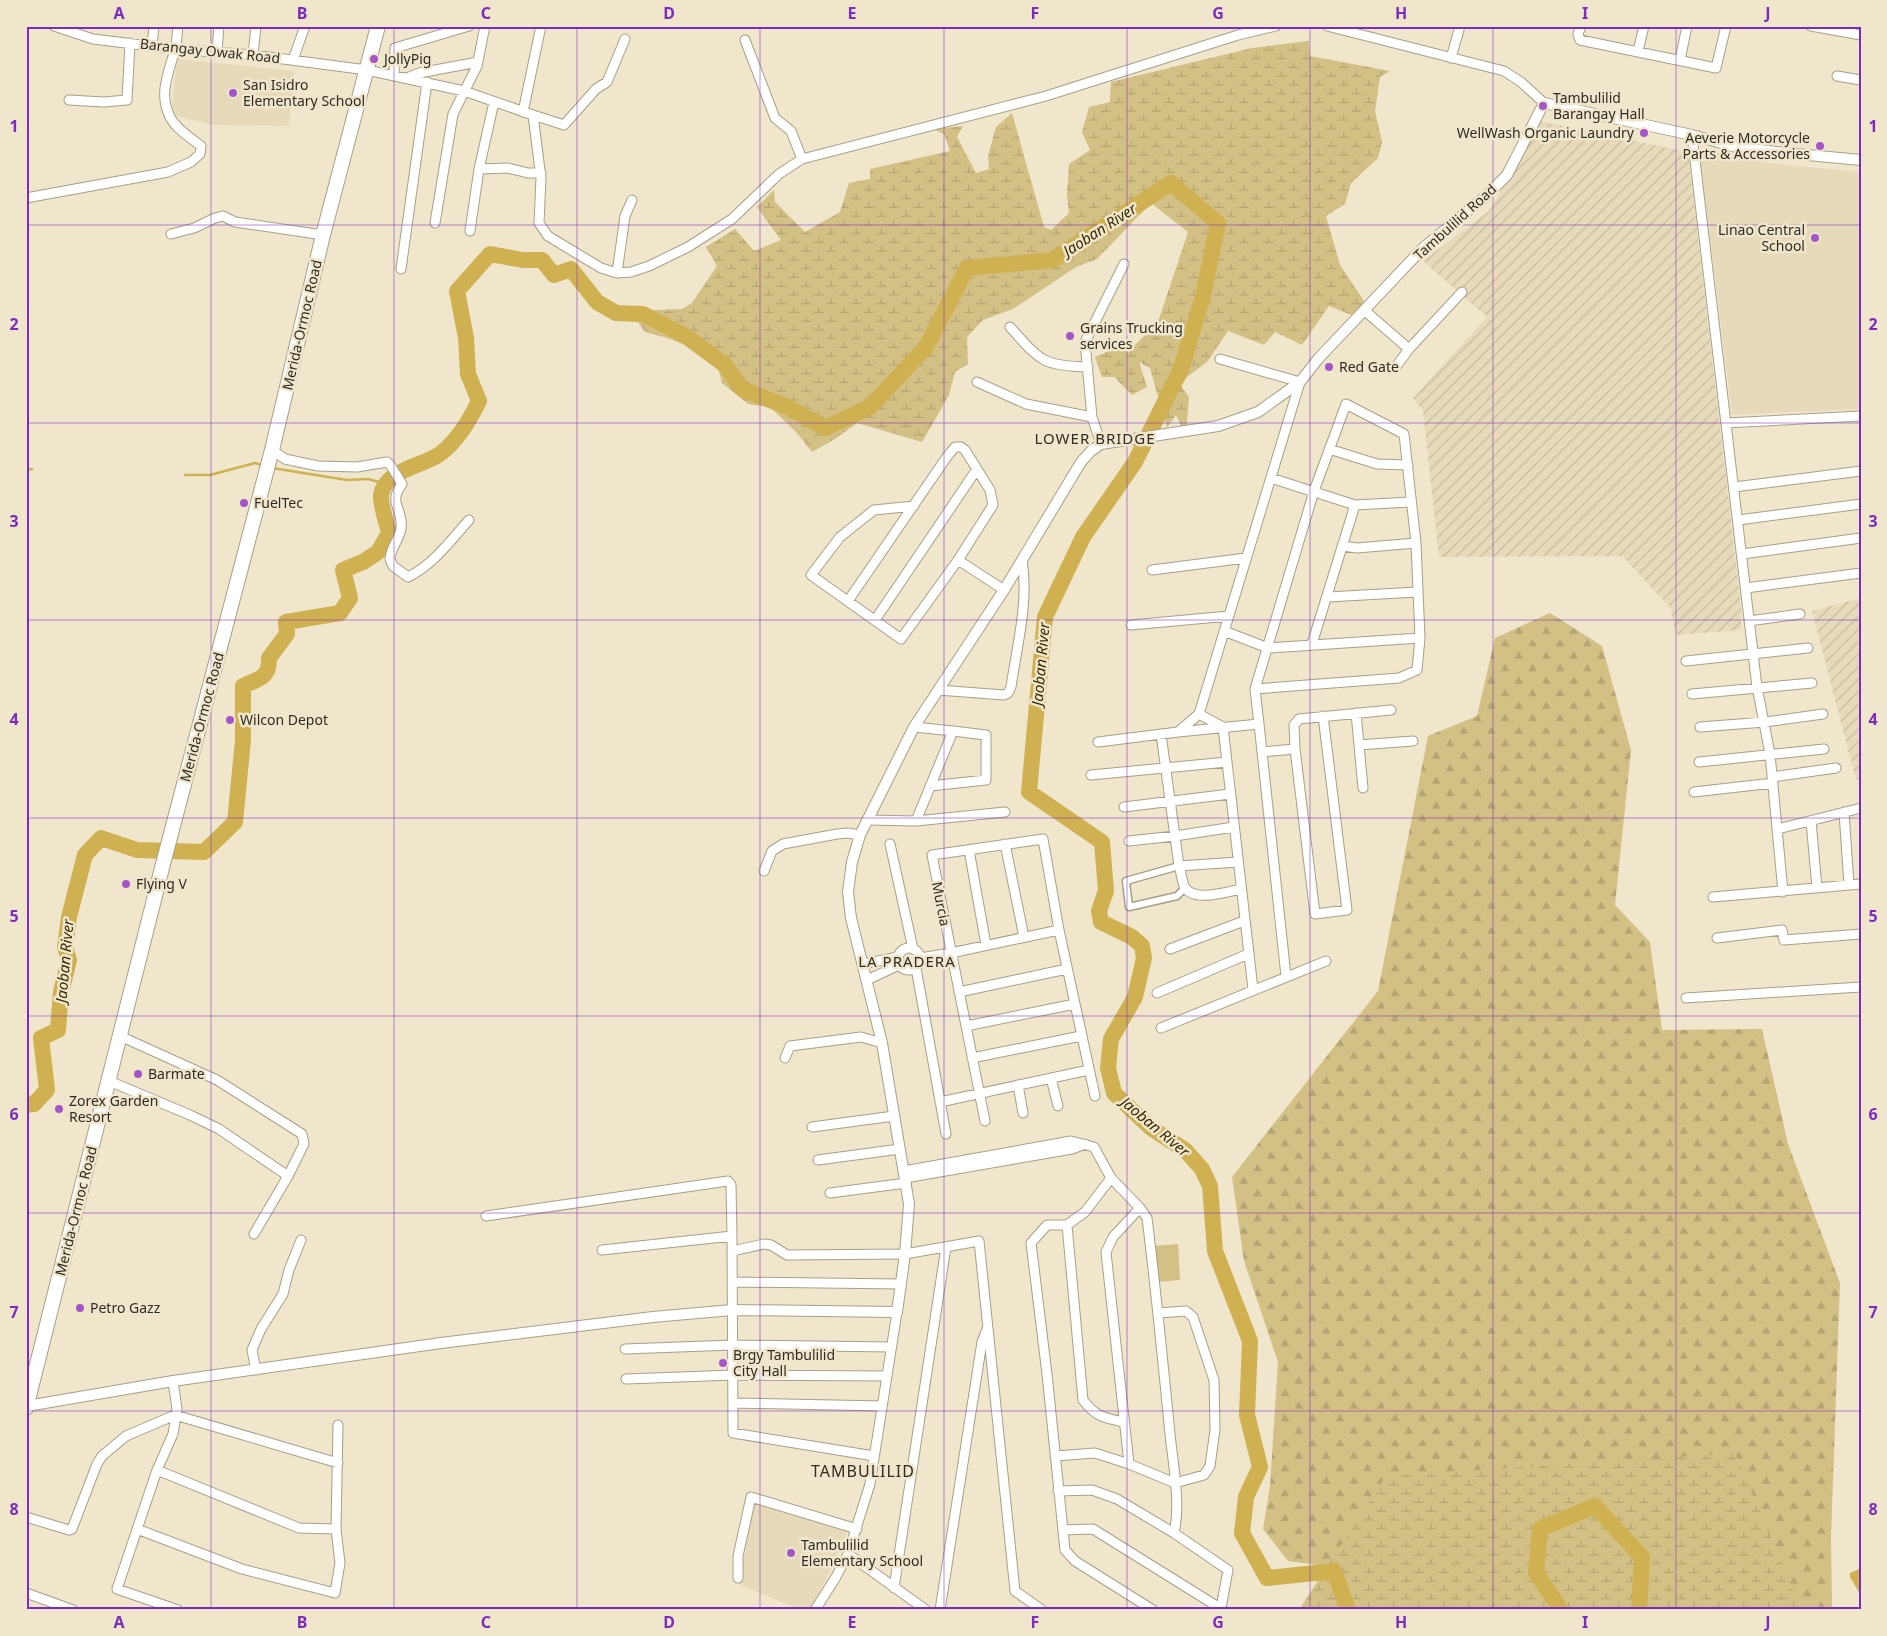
<svg xmlns="http://www.w3.org/2000/svg" width="1887" height="1636" viewBox="0 0 1887 1636" font-family="'Noto Sans',sans-serif">
	<style>
		.built { fill: #e6daba }
		.industrial { fill: url(#industrial-furrows) }
		.forest { fill: url(#forest-firs) }
		.wetland { fill: url(#wetland-marsh) }
		.garden { fill: #d3c085 }
		.water { fill: #d0b152 }
		.lines { fill: none; stroke-linecap: round; stroke-linejoin: round }
		.stream { stroke: #d0b152; stroke-width: 2.5 }
		.river { stroke: #d0b152; stroke-width: 16 }
		.pedestrian-casing { stroke: #a79f87; stroke-width: 9 }
		.minor-casing { stroke: #a79f87; stroke-width: 11 }
		.tertiary-casing { stroke: #a79f87; stroke-width: 12 }
		.trunk-casing { stroke: #a79f87; stroke-width: 16 }
		.pedestrian { stroke: #fff; stroke-width: 6 }
		.minor { stroke: #fff; stroke-width: 9 }
		.tertiary { stroke: #fff; stroke-width: 10 }
		.trunk { stroke: #fff; stroke-width: 14 }
		.grid { fill: none; stroke: #7b2cbf; stroke-width: 1; stroke-opacity: 0.55 }
		.poi-dot { fill: #a456c8; stroke: #efe6cc; stroke-width: 2 }
		.labels { text-anchor: middle; stroke-width: 5; stroke-linejoin: round; paint-order: stroke }
		.street-label { font-size: 14px; fill: #2f2c22; stroke: #efe6cc }
		.poi-label { font-size: 14px; fill: #2f2c22; stroke: #efe6cc; text-anchor: start }
		.water-label { font-size: 15px; font-style: italic; fill: #392c02; stroke: #efe6cc }
		.neighbourhood-label { font-size: 15px; letter-spacing: 1px; fill: #2f2c22; stroke: #efe6cc }
		.quarter-label { font-size: 16px; letter-spacing: 1px; fill: #2f2c22; stroke: #efe6cc }
		.neatline { fill: none; stroke: #7b2cbf; stroke-width: 2 }
		.grid-label { font-size: 16px; text-anchor: middle; font-weight: bold; fill: #7b2cbf }
	</style>
	<defs>
		<pattern id="industrial-furrows" width="10" height="10" patternUnits="userSpaceOnUse" patternTransform="scale(1.25)"><rect width="10" height="10" fill="#e6daba"/><path d="M-1 1l2-2M0 10L10 0M9 11l2-2" fill="none" stroke="#c6bba0"/></pattern>
		<pattern id="forest-firs" width="22" height="20" patternUnits="userSpaceOnUse" patternTransform="scale(1.25)"><rect width="22" height="20" fill="#d3c085"/><path d="M5 1l3.5 6h-7zM16 11l3.5 6h-7z" fill="#b5a573"/></pattern>
		<pattern id="wetland-marsh" width="20" height="14" patternUnits="userSpaceOnUse" patternTransform="scale(1.25)"><rect width="20" height="14" fill="#d3c085"/><path d="M1 5h8M5 5V1M11 12h8M15 12V8" fill="none" stroke="#b5a573"/></pattern>
	</defs>
	<rect width="100%" height="100%" fill="#efe6cc"/>
	<path class="built" d="M177 59 294 71 289 126 211 125 171 114Z
		M1699 149 1769 163 1861 172V409L1732 415Z
		M754 1504 848 1530 812 1610H800L739 1584Z"/>
	<path class="industrial" d="M1538 121 1688 152 1741 607V630L1676 635 1670 607 1622 556 1439 557 1423 411 1413 398 1487 317 1423 261 1490 210Z
		M1861 598V779L1856 780 1812 611Z"/>
	<path class="forest" d="M1550 613 1602 646 1631 750 1615 905 1650 942 1662 1030 1762 1029 1788 1144 1840 1283 1831 1537 1832 1610H1653L1288 1561 1263 1529 1270 1486 1278 1362 1244 1261 1232 1177 1378 991 1428 736 1477 716 1495 638Z"/>
	<path class="wetland" d="M1309 41 1310 56 1390 71 1380 77 1375 111 1382 142 1378 158 1351 183 1345 204 1326 216 1340 265 1366 304 1354 316 1329 306 1302 345 1275 332 1264 345 1228 331 1207 362 1187 377 1181 386 1189 397 1186 435 1176 415 1167 428 1150 368 1139 362 1147 387 1132 395 1114 377H1102L1095 357 1114 349 1132 348 1158 322 1188 232 1151 203 1097 259 1076 267 1013 309 983 320 967 337 968 364 955 372 949 395 922 442 857 423 835 439 812 452 797 433 770 407 748 404 722 383 718 368 699 350 667 338 645 332 630 311 682 309 692 303 717 266 706 247 735 229 754 251 781 240 757 207 774 190 775 202 805 232 840 212 849 183 870 179V169L950 151 944 134 933 129 963 126 957 137 976 173 989 169 988 156 996 127 1012 113 1044 227 1051 230 1069 213 1067 195 1069 164 1090 150 1082 132 1089 107 1110 102 1111 82 1252 48Z
		M1735 1453 1802 1610H1299L1386 1476Z"/>
	<path class="garden" d="M1178 1244 1180 1280 1158 1282 1155 1246Z"/>
	<path class="water" d="M1861 1568V1596L1850 1577V1573Z"/>
	<g class="lines">
		<path class="stream" d="M272 468 347 480 368 479 386 484
			M26 470 32 469
			M185 475H210L255 463 262 465"/>
		<path class="river" d="M26 1105 34 1104 47 1090 41 1038 58 1030 61 992 69 960 65 947 69 917 85 855 101 838 137 850 204 852 235 822 243 740V686C258 679 270 678 269 658L287 634 286 622 340 613 350 598 343 570 363 562 378 552 389 533C387 524 380 504 381 495 385 470 423 466 440 454 458 440 469 421 479 401L468 374 466 338 457 291 490 254 523 260H542L554 275 571 269 597 302 616 313 643 314 687 337 725 365 742 389 788 407 825 428 870 407 926 347 967 268 1053 260 1171 183 1218 223 1203 296 1181 369 1135 462 1083 537 1045 617 1029 792 1102 842 1106 891 1099 911 1101 922 1132 937 1142 946 1144 958 1135 997 1111 1039 1108 1068 1114 1093 1151 1128 1185 1150 1202 1169 1210 1186 1215 1251 1250 1341 1247 1415 1260 1467 1246 1497 1242 1533 1267 1578 1334 1571 1348 1610
			M1561 1610 1536 1573 1540 1529 1595 1506 1642 1557 1639 1610"/>
		<defs>
			<path id="pedestrian" d="M1179 866 1126 881 1129 907 1177 896 1185 888"/>
			<path id="minor" d="M54 26 93 39 175 49 253 55 367 70 464 91 533 115 541 178 539 223 548 236 601 268 617 273 631 272 649 266 688 247 732 219 779 174 802 159 1046 96 1238 35 1276 26
				M1327 26 1504 71 1521 82 1544 103
				M1581 26 1578 34 1580 40 1716 68 1726 26
				M1811 26 1861 35
				M745 40 775 118 791 131 802 159
				M152 46 154 26
				M217 50 219 26
				M1638 51 1644 26
				M253 55 256 26
				M1451 58 1460 26
				M293 60 305 26
				M1680 60 1687 26
				M394 76 395 48 469 26
				M1837 76 1861 80
				M407 78 419 73 478 62
				M69 100 104 102 127 100 130 43
				M523 112 541 26
				M533 115 564 125 596 89 607 82 625 39
				M1692 135 1757 687 1770 754 1783 892
				M479 169 494 102
				M26 198 168 172 191 162 200 154 201 146C191 138 176 129 170 117 158 93 169 73 175 49 177 42 177 34 178 26
				M435 223 453 114 477 66 485 26
				M470 231 479 169 508 168 528 173H541
				M171 234 194 228 215 218 223 216 235 222 323 235
				M401 269 427 82
				M617 273 625 216 632 200
				M1364 310 1409 349
				M1010 327C1040 360 1041 366 1088 367
				M1395 368 1409 349 1462 292
				M977 382 1026 404 1092 417 1101 444
				M1092 417 1085 342 1124 264
				M1726 423 1861 416
				M1329 449 1377 464 1408 465
				M272 450 285 459 318 466 357 467 387 462 391 466 402 484C387 504 404 508 401 529 399 540 390 549 390 559L393 566 408 577C433 565 451 540 469 520
				M1271 478 1355 505 1410 502
				M1734 487 1861 471
				M1738 520 1861 504
				M1343 546 1357 548 1416 543
				M1742 554 1861 538
				M958 560 1004 590
				M1152 570 1246 558
				M1746 588 1861 573
				M1328 597 1417 592
				M848 601 946 458 955 447H961L965 450 990 490 993 505 958 560 901 639 811 575 840 537 874 510 914 506
				M875 620 977 469
				M1749 621 1800 614
				M1131 625 1229 616
				M1224 631 1268 648 1420 638
				M1312 644 1355 505
				M1686 661 1808 648
				M1255 689 1399 678 1417 670 1420 638 1416 543 1404 434 1346 404 1314 491 1255 689 1259 724
				M938 690 1004 695 1008 693 1011 687C1017 645 1029 602 1022 560
				M1692 694 1812 683
				M1356 713 1363 788
				M1199 714 1223 727 1253 989
				M914 727 953 731 916 821
				M1700 727 1765 722 1823 714
				M1178 732 1259 724 1286 976
				M1161 734 1179 866C1181 872 1182 880 1184 886 1192 903 1226 892 1241 889
				M1098 742 1178 732 1199 714 1300 382 1220 359
				M1359 745 1413 741
				M1295 749 1315 914 1347 910 1323 716
				M1262 752 1295 749 1294 725 1299 719 1391 710
				M1699 762 1824 749
				M1091 775 1227 762
				M1772 777 1836 768
				M930 786 986 780V735L953 731
				M1694 792 1773 783
				M1124 807 1230 794
				M1844 812 1849 885
				M867 820 916 821 1005 812
				M1811 821 1817 888
				M1778 829 1861 808
				M1129 841 1175 836 1234 827
				M890 844 913 949
				M1005 844 1024 937
				M969 850 986 945
				M1179 866 1238 862
				M764 871 772 851 783 844 837 834 848 833 860 835
				M1713 897 1861 884
				M1717 938 1782 930 1784 940 1861 934
				M898 959a11 11 0 1 1 22 0a11 11 0 1 1-22 0Z
				M1170 949 1244 921
				M920 958 951 953 1059 930
				M863 964 898 957
				M916 968 946 1134
				M867 980 899 965
				M959 992 1067 969
				M1157 993 1248 954
				M1686 998 1861 987
				M966 1026 1075 1004
				M1161 1028 1326 961
				M120 1036 217 1080 302 1134 304 1144 288 1176
				M785 1058 790 1046 861 1037 882 1043
				M972 1058 1081 1036
				M1051 1078 1058 1106
				M109 1081 190 1115 219 1129 288 1176 254 1234
				M1018 1085 1023 1113
				M940 1102 1089 1070
				M985 1121 932 855 1043 839 1059 930 1095 1096
				M812 1127 894 1116
				M818 1160 900 1149
				M904 1171 1071 1141 1094 1147 1111 1178 1140 1208 1147 1218C1156 1290 1163 1362 1170 1434 1173 1463 1181 1505 1174 1533
				M905 1178 1072 1149 1085 1144
				M1111 1178 1085 1212 1067 1225H1047L1031 1243 1047 1374 1065 1550 1075 1561 1153 1610
				M830 1193 906 1183
				M486 1216 728 1181 731 1185 732 1236
				M1067 1225 1083 1400C1096 1417 1104 1418 1124 1422
				M602 1250 732 1236 733 1433 874 1456
				M732 1251 764 1244 771 1245 787 1255 905 1254 979 1241 1015 1591 1042 1610
				M732 1282 901 1284
				M625 1349 733 1345 891 1347
				M256 1370 252 1350 261 1329 283 1294 289 1270 301 1240
				M626 1379 733 1375 887 1376
				M173 1381 177 1409 173 1434 157 1470 117 1589 178 1610
				M733 1403 882 1406
				M1055 1456 1095 1453 1129 1464 1175 1483 1204 1475 1210 1466 1215 1430 1214 1380 1193 1317 1186 1311 1158 1313
				M1129 1464 1106 1252 1113 1237 1140 1208
				M157 1470 299 1528 336 1529
				M1058 1491 1092 1490 1117 1499 1174 1533 1228 1570 1221 1608
				M26 1517 69 1530 72 1529 97 1464 102 1456 126 1436 175 1415 338 1463
				M137 1529 242 1569 335 1593 340 1563 336 1529 338 1425
				M1063 1530 1093 1529 1223 1610
				M848 1554 926 1610
				M738 1578V1556L751 1497 857 1529
				M894 1588 946 1247
				M26 1593 73 1610
				M815 1610 836 1577 848 1554 870 1484 897 1312
				M940 1610 982 1342 987 1329"/>
			<path id="tertiary" d="M27 1406 173 1381 441 1343 653 1317 732 1310 897 1312 905 1254 909 1204 882 1043 851 918 848 892 852 862 860 835 914 727 1004 590 1081 462 1091 451 1101 444 1218 426 1258 412 1300 382 1318 359 1423 248 1487 195 1507 175 1544 103 1692 135 1736 147 1786 153 1861 160"/>
			<path id="trunk" d="M26 1408 163 864 272 450 323 235 378 26"/>
		</defs>
		<use href="#pedestrian" class="pedestrian-casing"/>
		<use href="#minor" class="minor-casing"/>
		<use href="#tertiary" class="tertiary-casing"/>
		<use href="#trunk" class="trunk-casing"/>
		<use href="#pedestrian" class="pedestrian"/>
		<use href="#minor" class="minor"/>
		<use href="#tertiary" class="tertiary"/>
		<use href="#trunk" class="trunk"/>
	</g>
	<path class="grid" d="M211 26V1610M394 26V1610M577 26V1610M760 26V1610M944 26V1610M1127 26V1610M1310 26V1610M1493 26V1610M1676 26V1610M26 225H1861M26 423H1861M26 620H1861M26 818H1861M26 1016H1861M26 1213H1861M26 1411H1861"/>
	<g class="poi-dot">
		<circle cx="374" cy="59" r="5"/>
		<circle cx="233" cy="93" r="5"/>
		<circle cx="1543" cy="106" r="5"/>
		<circle cx="1644" cy="133" r="5"/>
		<circle cx="1820" cy="146" r="5"/>
		<circle cx="1815" cy="238" r="5"/>
		<circle cx="1070" cy="336" r="5"/>
		<circle cx="1329" cy="367" r="5"/>
		<circle cx="244" cy="503" r="5"/>
		<circle cx="230" cy="720" r="5"/>
		<circle cx="126" cy="884" r="5"/>
		<circle cx="138" cy="1074" r="5"/>
		<circle cx="59" cy="1109" r="5"/>
		<circle cx="80" cy="1308" r="5"/>
		<circle cx="723" cy="1363" r="5"/>
		<circle cx="791" cy="1553" r="5"/>
	</g>
	<g class="labels">
		<g class="street-label">
			<text transform="translate(210 51) rotate(6)" y="5">Barangay Owak Road</text>
			<text transform="translate(1455 222) rotate(-42)" y="5">Tambulilid Road</text>
			<text transform="translate(302 325) rotate(-77)" y="5">Merida-Ormoc Road</text>
			<text transform="translate(202 717) rotate(-75)" y="5">Merida-Ormoc Road</text>
			<text transform="translate(941 904) rotate(79)" y="5">Murcia</text>
			<text transform="translate(76 1211) rotate(-76)" y="5">Merida-Ormoc Road</text>
		</g>
		<g class="poi-label">
			<text x="384" y="64">JollyPig</text>
			<text x="243" y="90">San Isidro<tspan x="243" dy="16">Elementary School</tspan></text>
			<text x="1553" y="103">Tambulilid<tspan x="1553" dy="16">Barangay Hall</tspan></text>
			<text x="1634" y="138" text-anchor="end">WellWash Organic Laundry</text>
			<text x="1810" y="143" text-anchor="end">Aeverie Motorcycle<tspan x="1810" dy="16">Parts &amp; Accessories</tspan></text>
			<text x="1805" y="235" text-anchor="end">Linao Central<tspan x="1805" dy="16">School</tspan></text>
			<text x="1080" y="333">Grains Trucking<tspan x="1080" dy="16">services</tspan></text>
			<text x="1339" y="372">Red Gate</text>
			<text x="254" y="508">FuelTec</text>
			<text x="240" y="725">Wilcon Depot</text>
			<text x="136" y="889">Flying V</text>
			<text x="148" y="1079">Barmate</text>
			<text x="69" y="1106">Zorex Garden<tspan x="69" dy="16">Resort</tspan></text>
			<text x="90" y="1313">Petro Gazz</text>
			<text x="733" y="1360">Brgy Tambulilid<tspan x="733" dy="16">City Hall</tspan></text>
			<text x="801" y="1550">Tambulilid<tspan x="801" dy="16">Elementary School</tspan></text>
		</g>
		<g class="water-label">
			<text transform="translate(1100 230) rotate(-33)" y="5">Jaoban River</text>
			<text transform="translate(1041 664) rotate(-85)" y="5">Jaoban River</text>
			<text transform="translate(65 961) rotate(-85)" y="5">Jaoban River</text>
			<text transform="translate(1155 1127) rotate(40)" y="5">Jaoban River</text>
		</g>
		<g class="neighbourhood-label">
			<text x="1095" y="444">LOWER BRIDGE</text>
			<text x="907" y="967">LA PRADERA</text>
		</g>
		<g class="quarter-label">
			<text x="863" y="1477">TAMBULILID</text>
		</g>
	</g>
	<rect width="1887" height="1636" fill="none" stroke="#efe6cc" stroke-width="55"/>
	<rect x="28" y="28" width="1832" height="1580" class="neatline"/>
	<g class="grid-label">
		<text x="119" y="19">A</text>
		<text x="302" y="19">B</text>
		<text x="486" y="19">C</text>
		<text x="669" y="19">D</text>
		<text x="852" y="19">E</text>
		<text x="1035" y="19">F</text>
		<text x="1218" y="19">G</text>
		<text x="1401" y="19">H</text>
		<text x="1585" y="19">I</text>
		<text x="1768" y="19">J</text>
		<text x="14" y="132">1</text>
		<text x="1873" y="132">1</text>
		<text x="14" y="330">2</text>
		<text x="1873" y="330">2</text>
		<text x="14" y="527">3</text>
		<text x="1873" y="527">3</text>
		<text x="14" y="725">4</text>
		<text x="1873" y="725">4</text>
		<text x="14" y="922">5</text>
		<text x="1873" y="922">5</text>
		<text x="14" y="1120">6</text>
		<text x="1873" y="1120">6</text>
		<text x="14" y="1318">7</text>
		<text x="1873" y="1318">7</text>
		<text x="14" y="1515">8</text>
		<text x="1873" y="1515">8</text>
		<text x="119" y="1628">A</text>
		<text x="302" y="1628">B</text>
		<text x="486" y="1628">C</text>
		<text x="669" y="1628">D</text>
		<text x="852" y="1628">E</text>
		<text x="1035" y="1628">F</text>
		<text x="1218" y="1628">G</text>
		<text x="1401" y="1628">H</text>
		<text x="1585" y="1628">I</text>
		<text x="1768" y="1628">J</text>
	</g>
</svg>
